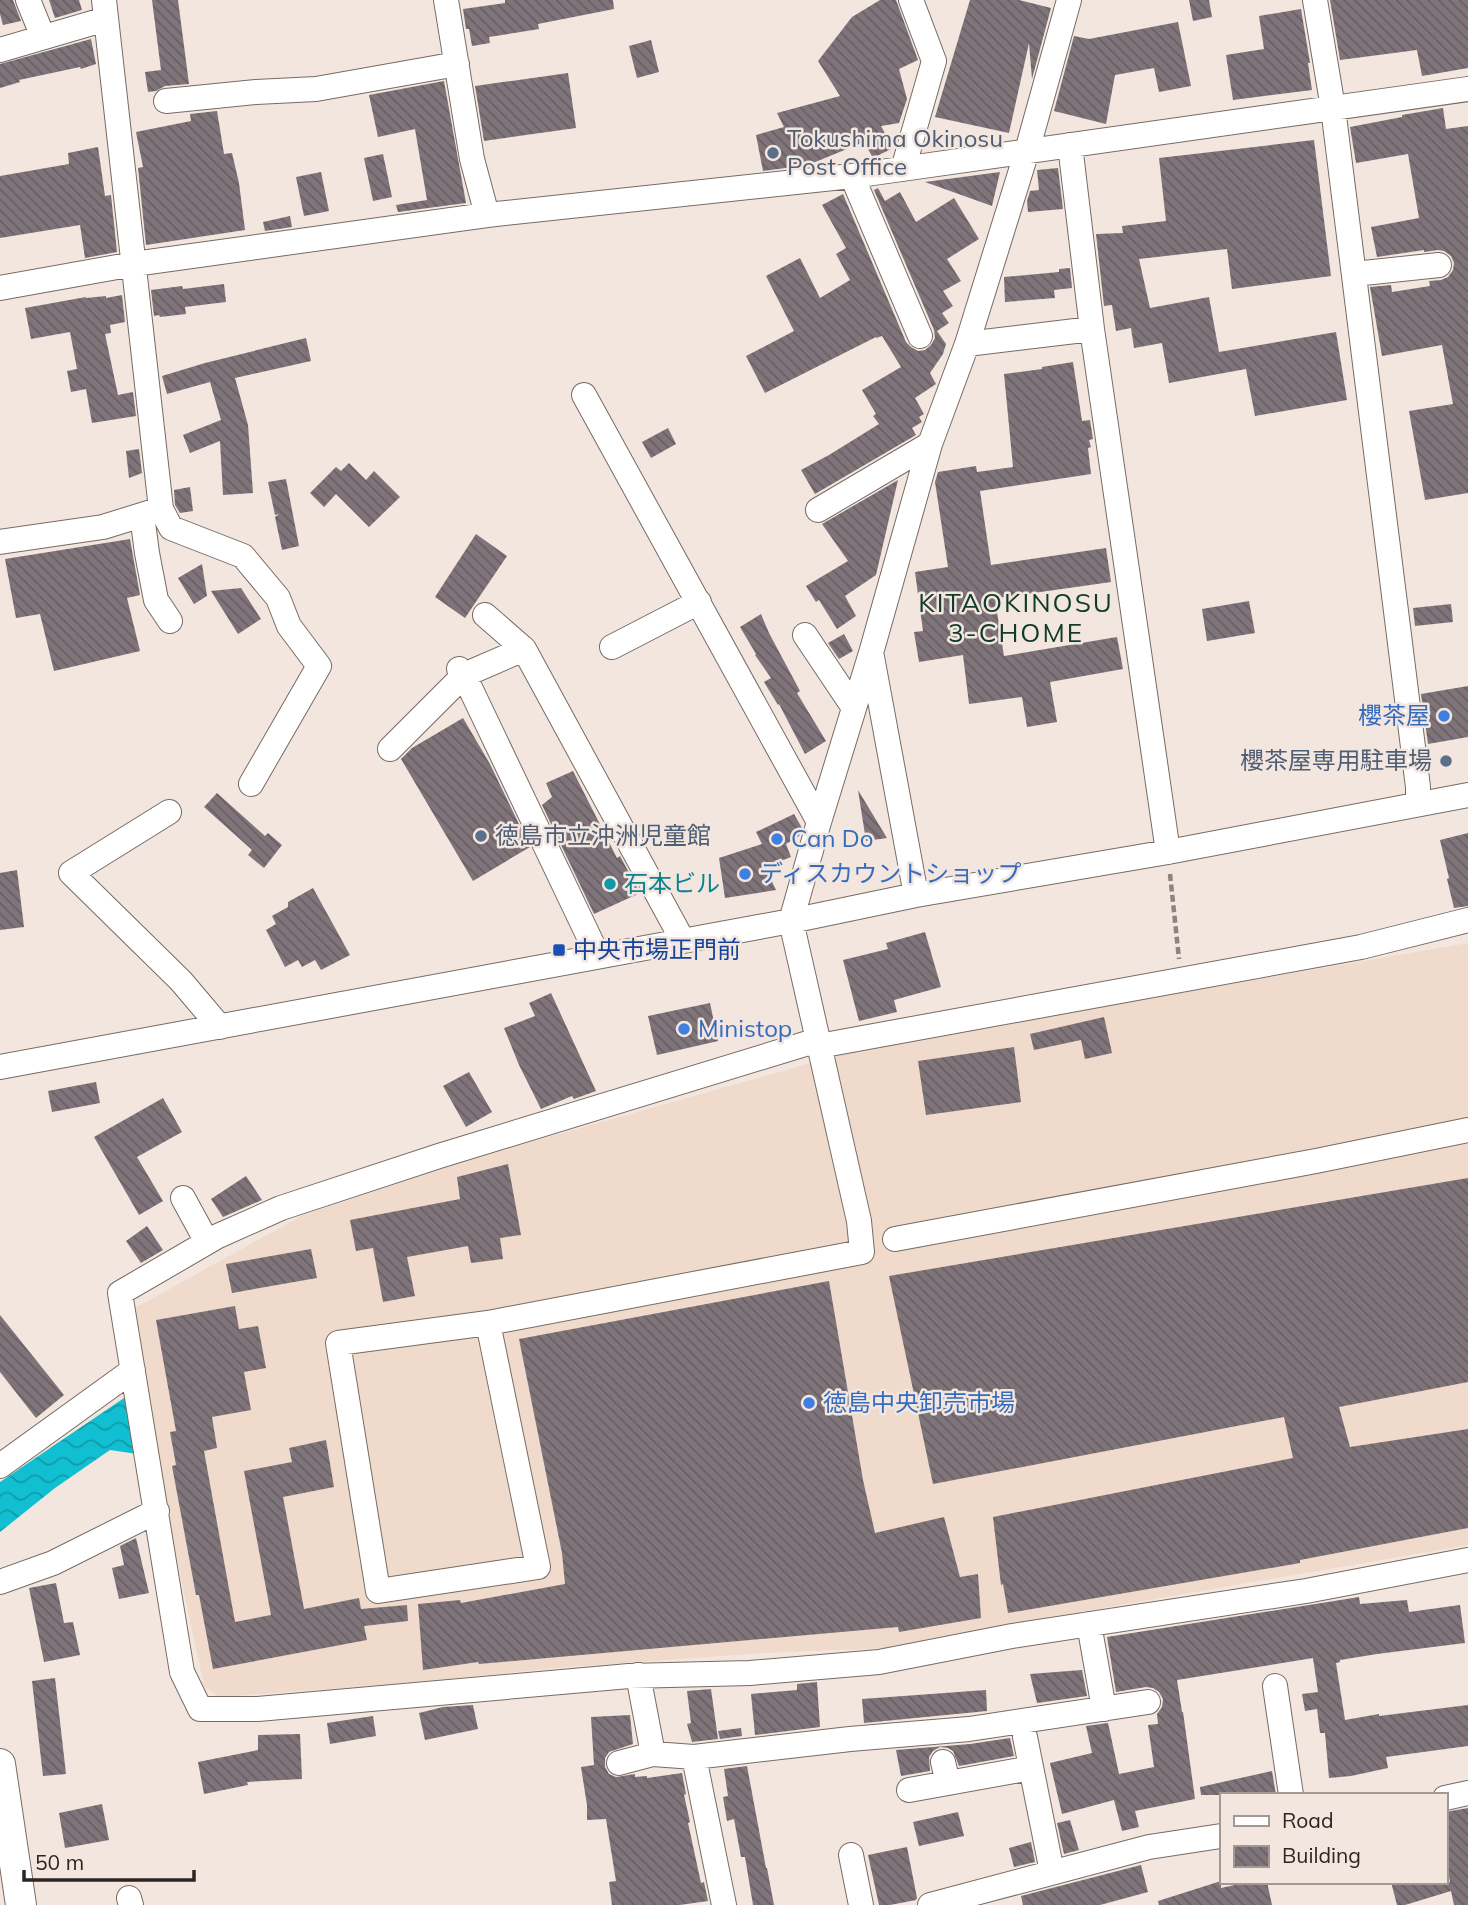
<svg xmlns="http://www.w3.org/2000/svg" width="1468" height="1905" viewBox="0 0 1468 1905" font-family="Mulish,'Noto Sans JP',sans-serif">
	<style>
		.commercial { fill: #efdacc }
		.water { fill: url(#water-waves) }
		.building { fill: url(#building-back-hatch) }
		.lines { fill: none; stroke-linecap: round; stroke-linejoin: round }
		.minor-casing { stroke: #766b64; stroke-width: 26 }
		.major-casing { stroke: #766b64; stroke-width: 32 }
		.path { stroke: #8c837f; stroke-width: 4.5; stroke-dasharray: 7 3.5; stroke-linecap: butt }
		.minor { stroke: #fff; stroke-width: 24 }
		.major { stroke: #fff; stroke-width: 30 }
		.service-dot { fill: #5c6f8a; stroke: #f3e6df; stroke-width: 2.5 }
		.shop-dot { fill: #3f7fe0; stroke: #f3e6df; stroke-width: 2.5 }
		.culture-dot { fill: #0f9aa8; stroke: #f3e6df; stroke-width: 2.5 }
		.transit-dot { fill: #1a4fb4; stroke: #f3e6df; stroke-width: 2.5 }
		.labels { text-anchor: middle; stroke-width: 5; stroke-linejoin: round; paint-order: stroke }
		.service-label { font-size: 24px; fill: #4e5e75; stroke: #f3e6df; text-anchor: start }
		.shop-label { font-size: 24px; fill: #366cbe; stroke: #f3e6df; text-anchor: start }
		.culture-label { font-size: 24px; fill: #0d838f; stroke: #f3e6df; text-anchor: start }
		.transit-label { font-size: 24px; fill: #164399; stroke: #f3e6df; text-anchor: start }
		.neighbourhood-label { font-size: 26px; letter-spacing: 2px; fill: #0f3c28; stroke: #f3e6df }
	</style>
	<defs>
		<pattern id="water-waves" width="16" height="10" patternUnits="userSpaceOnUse" patternTransform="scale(1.75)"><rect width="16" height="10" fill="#11bfd2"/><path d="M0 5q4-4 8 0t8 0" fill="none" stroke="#109baa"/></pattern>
		<pattern id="building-back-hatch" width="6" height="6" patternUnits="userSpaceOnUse" patternTransform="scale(1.75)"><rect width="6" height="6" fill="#7f747a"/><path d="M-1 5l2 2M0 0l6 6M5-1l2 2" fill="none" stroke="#685f64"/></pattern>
	</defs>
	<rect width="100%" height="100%" fill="#f3e6df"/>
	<path class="commercial" d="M1468 943V1545L953 1634 886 1648 763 1653 568 1667 383 1685 219 1697 204 1686 164 1498 135 1308 303 1215 489 1154 867 1047Z"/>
	<path class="water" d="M127 1396 137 1454 110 1450 55 1488 0 1532V1482Z"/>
	<path class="building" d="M0 0H13L21 21 3 25 0 14Z
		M49 0H79L82 10 55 18Z
		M152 0H178L189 84 165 86 156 91 148 92 145 72 161 70Z
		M505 0H613L614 9 538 24 539 29 489 37 490 43 472 46 469 29H466L463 9 505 3Z
		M880 0H896L918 60 899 69 907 99 899 123 881 126 893 148 873 158 864 142 808 165 763 171 756 135 784 127 777 113 840 96 818 61 852 17Z
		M970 0H1019L1051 8 1032 79 1029 43 1009 133 935 117Z
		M1189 0H1209L1212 17 1193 21Z
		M1330 0H1468V68L1422 76 1417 50 1340 60Z
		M1301 9 1310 63H1308L1312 90 1233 100 1226 55 1264 49 1259 16Z
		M1178 22 1191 86 1159 92 1154 68 1115 75 1106 124 1054 111 1074 36 1089 39Z
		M91 39 96 64 81 69 80 67 19 80 20 82 0 88V64Z
		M651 40 659 72 637 78 629 46Z
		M568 73 576 128 484 141 475 86Z
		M444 81 466 203 398 212 396 205 427 200 415 129 378 137 369 95Z
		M1443 108 1446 129 1468 126V493L1425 500 1409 411 1453 404 1442 345 1382 356 1370 287 1391 285 1392 292 1430 286 1429 281 1441 280 1448 277 1453 270 1454 263 1451 256 1444 251 1438 250 1424 252V250L1377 257 1371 227 1419 218 1408 154 1356 163 1350 127 1402 117V115Z
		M217 111 224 154 232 153 239 183 245 230 146 245 138 168 143 167 136 132 191 121 190 114Z
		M1314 140 1331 276 1232 289 1227 249 1139 259 1150 308 1209 297 1219 352 1336 332 1347 400 1255 416 1246 369 1169 383 1162 343 1134 348 1131 328 1116 331 1112 305 1104 306 1096 234 1123 233 1122 226 1166 221 1159 158Z
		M98 147 105 196 111 195 117 252 85 258 80 225 0 238V176L69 164 68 153Z
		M383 154 392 197 373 201 364 158Z
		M1058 168 1063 209 1028 212 1027 201 1030 191 1039 190 1037 170Z
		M321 172 329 211 304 216 296 177Z
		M1000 172 992 206 925 182Z
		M878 188 885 201 900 192 916 222 954 198 979 239 947 259 961 281 943 291 953 306 942 313 949 323 937 331 946 344 943 354 930 373 936 384 915 398 924 414 919 417 922 422 912 428 916 435 815 494 801 470 829 455 879 424 873 416 876 414 862 390 901 367 882 336 876 338V337L765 393 746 356 794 331 766 276 800 258 820 298 850 280 836 254 846 248 822 205 843 194 906 342 911 347 918 351 925 350 931 345 935 338 934 330 874 190Z
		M290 216 292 227 265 231 263 222Z
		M1070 268 1072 288 1054 290 1055 298 1005 302 1004 277 1059 272V269Z
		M224 284 226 302 185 307 186 314 160 317 159 315 154 316 151 290 182 286 183 289Z
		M122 295 125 322 110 325 111 333 105 334 118 395 133 392 136 416 92 423 86 389 71 392 67 371 77 369 70 332 31 339 25 308 86 297V298L106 296V298Z
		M306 338 311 361 235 378 248 425 253 493 223 495 220 441 190 453 183 435 221 420 210 382 167 394 162 376 205 363Z
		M1073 362 1082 421 1090 420 1093 439 1089 440 1091 447 1088 448 1091 474 980 491 991 565 1106 548 1111 582 998 598 999 612H997L1004 656 1117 637 1123 669 1050 682 1057 722 1027 727 1022 697 969 704 963 655 919 662 914 632 923 631 915 572 948 567 935 482 938 472 976 466 977 472 1013 467 1004 374 1042 369V367Z
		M668 428 676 444 651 458 642 442Z
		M139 449 142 473 129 478 126 451Z
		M349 463 366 480 374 471 400 497 369 527 336 494 324 507 310 493 336 467 341 471Z
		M286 479 299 546 282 550 275 517 279 514 275 515 268 482Z
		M898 480 876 575 845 596 856 616 837 629 819 600 816 602 806 586 848 561 822 524Z
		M190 487 193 511 180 513 175 505 174 490Z
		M476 534 507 556 465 618 435 597Z
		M130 539 140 595 127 598 140 651 54 671 40 614 16 618 5 559Z
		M202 564 207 596 194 604 178 578Z
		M241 588 261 619 238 634 211 591Z
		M1249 601 1255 633 1207 641 1202 609Z
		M1451 604 1453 622 1415 626 1413 608Z
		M761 614 769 633 800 691 797 693 826 741 805 754 779 704 778 705 764 682 771 678 755 655 756 654 740 627Z
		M844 634 853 651 839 659 828 643Z
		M1468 686V737L1428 744 1421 694Z
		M463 718 490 764 530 847 473 881 401 759 412 748Z
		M573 771 617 858 620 856 640 893 594 914 542 805 552 797 546 783Z
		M858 790 887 838 866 841Z
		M217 793 265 836 268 833 282 845 264 868 248 855 252 850 204 807Z
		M794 814 802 828 799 836 786 844 791 857 765 867 776 890 725 898 719 858 762 844 756 832Z
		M1468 833V906L1454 908 1447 879 1449 878 1440 840Z
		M17 870 24 927 0 930V873Z
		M313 888 350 955 321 970 315 960 302 967 298 960 285 967 266 930 276 924 272 916 288 907V902Z
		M925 932 941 987 894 1000 897 1012 859 1021 843 960 888 949 886 943Z
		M551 993 596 1091 574 1099 572 1096 541 1109 519 1065 504 1028 535 1016 529 1003Z
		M710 1003 718 1041 657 1055 648 1016Z
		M1104 1017 1112 1053 1085 1059 1081 1040 1034 1050 1030 1034Z
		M1014 1047 1021 1102 926 1115 918 1061Z
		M469 1072 492 1112 466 1127 443 1086Z
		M96 1082 100 1103 52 1112 48 1091Z
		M163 1098 182 1132 137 1157 163 1201 139 1215 94 1137Z
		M508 1164 521 1235 500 1238 503 1259 471 1263 468 1246 407 1257 415 1296 383 1302 373 1248 356 1251 350 1220 460 1199 457 1177Z
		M246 1176 262 1200 223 1217 211 1199Z
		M1468 1178V1382L1339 1407 1350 1447 1468 1429V1528L1300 1560V1563L1008 1613 1003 1584 1001 1585 993 1517 1293 1458 1284 1417 933 1484 889 1276Z
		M147 1226 163 1250 141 1263 126 1241Z
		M311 1249 317 1278 232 1293 226 1264Z
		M829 1281 863 1480 875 1533 944 1517 960 1577 978 1574 981 1618 899 1632 898 1627 479 1664 478 1662 423 1670 418 1604 460 1600 461 1603 565 1584 562 1553 519 1339Z
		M235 1306 239 1329 258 1326 266 1368 244 1372 251 1410 212 1417 217 1448 204 1451 235 1622 271 1615 244 1471 292 1462 289 1448 326 1440 334 1487 283 1497 304 1609 359 1598 361 1609 407 1605 408 1621 364 1626 367 1640 213 1669 199 1595H196L172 1466 176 1465 170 1432 176 1431 156 1320Z
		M0 1315 64 1395 36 1418 0 1372Z
		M136 1538 149 1593 119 1599 112 1568 124 1565 120 1546Z
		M56 1583 64 1623 73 1622 80 1655 44 1662 29 1588Z
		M1359 1597 1360 1604 1407 1600 1409 1612 1460 1605 1465 1643 1377 1654 1340 1660V1662L1336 1663 1345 1720 1379 1714V1716L1468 1705V1746L1386 1757 1388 1768 1351 1776 1329 1778 1325 1733H1320L1317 1709 1305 1711 1302 1694 1318 1692 1313 1658 1177 1680 1182 1712H1183L1195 1799 1135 1811 1139 1827 1122 1831 1114 1800 1062 1814 1050 1763 1092 1753 1086 1726 1108 1723 1119 1774 1154 1767 1148 1725 1158 1724 1157 1714 1162 1707 1163 1699 1159 1692 1153 1688 1146 1687 1116 1692 1107 1637Z
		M1082 1670 1087 1696 1037 1703 1030 1674Z
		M55 1678 66 1774 43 1776 32 1681Z
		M817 1682 820 1727 755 1735 751 1694 797 1690V1684Z
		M711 1689 718 1739 692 1742 687 1724 691 1723 687 1691Z
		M986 1690 987 1711 864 1723 862 1699Z
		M473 1705 478 1729 425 1740 419 1713 443 1707Z
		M630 1715 633 1744 609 1752 605 1758V1767L609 1774 616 1777 635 1774V1777L647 1776V1778L682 1773 686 1794 684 1795 690 1822 688 1823 701 1883 704 1882 708 1901 680 1905H612L609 1882 616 1881 606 1819 587 1820V1805L581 1767 594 1765 591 1717Z
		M373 1716 376 1736 330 1744 327 1723Z
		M741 1728 742 1736 720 1739 718 1731Z
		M300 1734 302 1779 247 1782 248 1785 204 1794 198 1762 258 1750V1735Z
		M1010 1738 1014 1756 959 1766 953 1751 948 1748 940 1747 933 1751 929 1757 930 1771 901 1776 896 1750 970 1744Z
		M747 1766 766 1868H767L774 1905H753L745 1857H741L734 1819 727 1821 723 1797 728 1796 724 1769Z
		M1272 1771 1276 1795H1201L1200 1787Z
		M102 1804 109 1840 65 1848 59 1813Z
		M1468 1808V1905H1454L1451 1891 1405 1905H1397L1391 1882H1450L1446 1860 1447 1859 1445 1812Z
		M958 1812 964 1836 919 1846 913 1822Z
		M1070 1820 1079 1850 1064 1854 1057 1823Z
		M1031 1842 1035 1862 1014 1867 1009 1848Z
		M907 1847 917 1898 916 1900 890 1905H879L868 1855Z
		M1141 1865 1148 1892 1100 1905H1023L1021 1896Z
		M1221 1881V1888L1248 1882H1267L1272 1905H1159L1158 1901Z"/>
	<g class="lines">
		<defs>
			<path id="minor" d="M28 0 43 37
				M446 0 472 159 487 215
				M1315 0 1333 108 1418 787V804
				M0 50 106 19
				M166 101 256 92 316 89 457 64
				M1070 145 1092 329 1168 852
				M903 169 934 61 911 0
				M852 176 920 336
				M1354 274 1439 265
				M0 288 134 264 487 215 852 176 1468 89
				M967 344 1092 329
				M584 395 819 822
				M161 509 171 528 243 556 278 598 289 626 319 666 251 784
				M818 510 930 444
				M142 515 147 553 156 600 170 621
				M0 542 103 527 161 509 104 0
				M485 615 524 649 683 941
				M805 635 854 708
				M612 647 699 602
				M872 657 916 895
				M459 669 464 675 598 956
				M390 749 464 675 524 649
				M169 812 71 873 181 981 220 1027
				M818 1040 439 1156 281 1208 218 1236 120 1293 182 1672 200 1709H258L629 1676 750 1673 879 1662 1012 1636 1306 1591 1468 1560
				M819 1046 1361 947 1468 920
				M0 1067 791 921 916 895 1168 852 1468 795
				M183 1198 207 1242
				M895 1239 1316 1161 1468 1130
				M488 1323 538 1567 378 1591 338 1343 488 1323 862 1252 859 1221 791 921 819 822 871 653 930 444 967 344 1027 151 1069 0
				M0 1466 133 1370
				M0 1582 53 1563 157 1511
				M1089 1624 1104 1709
				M638 1675 653 1754 694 1757 724 1905
				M1275 1686 1291 1795
				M1025 1737 1052 1872
				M694 1757 850 1739 969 1729 1148 1702
				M943 1762 948 1783
				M619 1763 653 1754
				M909 1790 1031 1768
				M1445 1798 1468 1793
				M851 1855 861 1905
				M129 1898 131 1905
				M930 1905 1149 1847 1221 1836"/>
			<path id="major" d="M0 1764 21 1905"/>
		</defs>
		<use href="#minor" class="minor-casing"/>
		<use href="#major" class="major-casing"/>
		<path class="path" d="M1170 874 1179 959"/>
		<use href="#minor" class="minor"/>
		<use href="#major" class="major"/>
	</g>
	<g class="service-dot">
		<circle cx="773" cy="153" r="7"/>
		<circle cx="1446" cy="761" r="7"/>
		<circle cx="481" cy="836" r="7"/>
	</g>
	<g class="shop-dot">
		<circle cx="1444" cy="716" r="7"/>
		<circle cx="777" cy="839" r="7"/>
		<circle cx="745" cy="874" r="7"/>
		<circle cx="684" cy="1029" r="7"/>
		<circle cx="809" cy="1403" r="7"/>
	</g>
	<circle class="culture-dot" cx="610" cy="884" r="7"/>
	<rect class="transit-dot" x="552" y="943" width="14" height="14" rx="3.5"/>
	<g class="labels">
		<g class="service-label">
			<text x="787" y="147">Tokushima Okinosu<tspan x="787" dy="28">Post Office</tspan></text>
			<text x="1432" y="769" text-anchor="end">櫻茶屋専用駐車場</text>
			<text x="495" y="844">徳島市立沖洲児童館</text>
		</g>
		<g class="shop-label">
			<text x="1430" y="724" text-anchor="end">櫻茶屋</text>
			<text x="791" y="847">Can Do</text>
			<text x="759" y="882">ディスカウントショップ</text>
			<text x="698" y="1037">Ministop</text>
			<text x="823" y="1411">徳島中央卸売市場</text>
		</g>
		<g class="culture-label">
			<text x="624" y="892">石本ビル</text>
		</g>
		<g class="transit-label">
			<text x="573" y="958">中央市場正門前</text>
		</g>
		<g class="neighbourhood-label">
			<text x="1016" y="612">KITAOKINOSU<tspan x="1016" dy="30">3-CHOME</tspan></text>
		</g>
	</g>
	<rect x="1220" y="1793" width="228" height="91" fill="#f3e6df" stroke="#a39994" stroke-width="2"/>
	<rect x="1234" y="1816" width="35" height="10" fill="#ffffff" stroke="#a39994" stroke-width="2"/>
	<text x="1282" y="1828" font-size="21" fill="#2b2624">Road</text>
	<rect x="1234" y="1846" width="35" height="21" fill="url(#building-back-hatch)" stroke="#a39994" stroke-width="2"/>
	<text x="1282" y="1863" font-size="21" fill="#2b2624">Building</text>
	<path d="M24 1870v10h170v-10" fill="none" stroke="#2b2624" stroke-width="3.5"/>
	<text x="35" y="1870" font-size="21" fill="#2b2624" stroke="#f3e6df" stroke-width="5" paint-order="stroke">50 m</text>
</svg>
